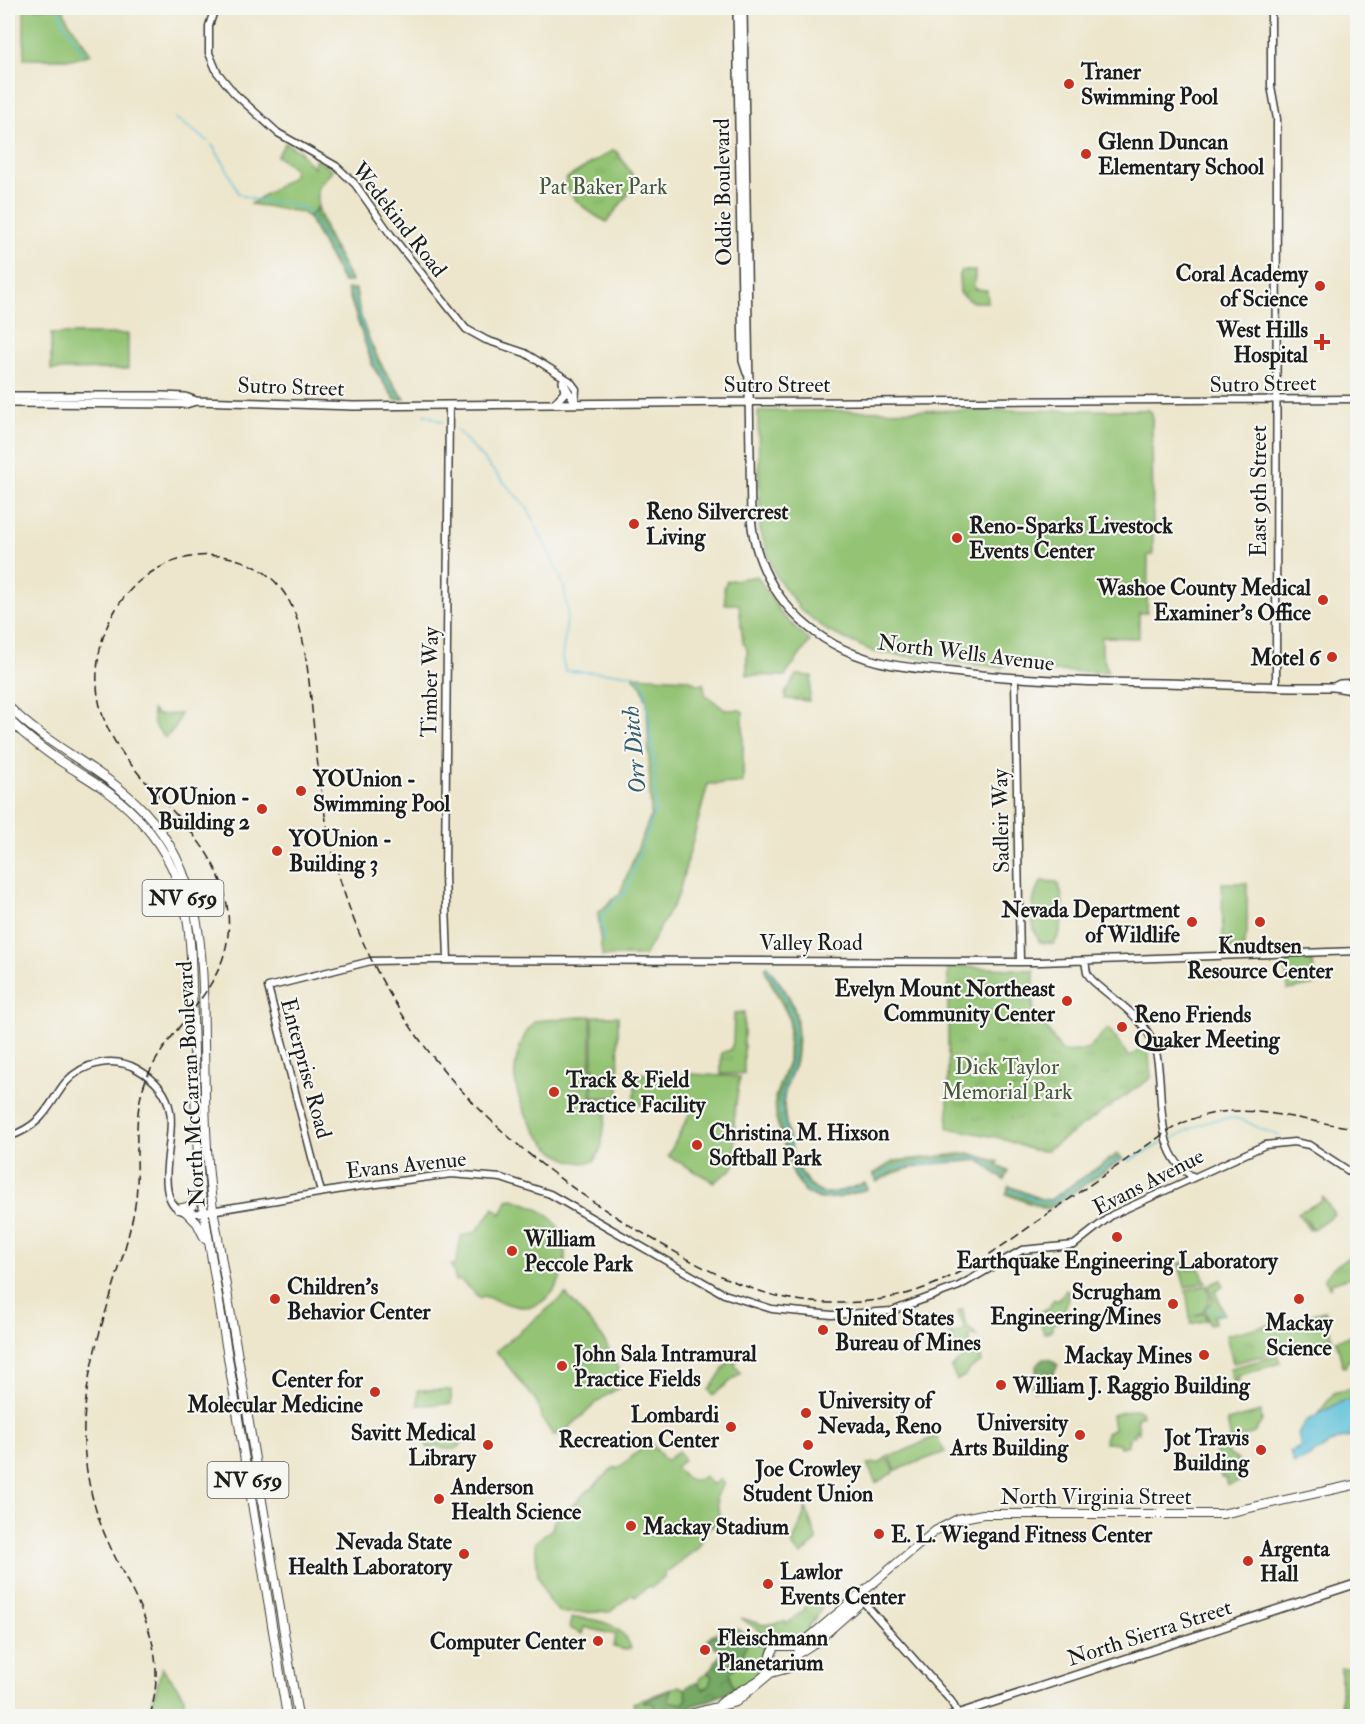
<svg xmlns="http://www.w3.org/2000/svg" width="1365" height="1724" viewBox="0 0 1365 1724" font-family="'IM FELL Double Pica',serif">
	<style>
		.green { fill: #93c373; stroke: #587048; stroke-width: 1.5 }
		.forest { fill: url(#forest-crowns); stroke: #496240; stroke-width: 1.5 }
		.cemetery { fill: url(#cemetery-stones); stroke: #587048; stroke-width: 1.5 }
		.park { fill: url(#park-tufts); stroke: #587048; stroke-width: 1.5 }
		.water { fill: #5bbfd9; stroke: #3c6e7a; stroke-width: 1.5 }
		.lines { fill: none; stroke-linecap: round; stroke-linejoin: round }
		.stream { stroke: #5bbfd9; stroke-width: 1.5 }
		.tertiary-casing { stroke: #3b3a36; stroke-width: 9 }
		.secondary-casing { stroke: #3b3a36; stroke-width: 10 }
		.primary-casing { stroke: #3b3a36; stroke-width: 10 }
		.tertiary { stroke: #fff; stroke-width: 6 }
		.secondary { stroke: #fff; stroke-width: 7 }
		.primary { stroke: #fff; stroke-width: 8 }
		.rail { stroke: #1c1c1c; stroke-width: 1.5; stroke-dasharray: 9 4.5; stroke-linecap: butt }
		.poi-dot { fill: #c8321e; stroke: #f6f6f2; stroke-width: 2 }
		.labels { text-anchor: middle; stroke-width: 4.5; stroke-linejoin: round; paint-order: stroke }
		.shield { fill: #f6f6f2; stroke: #5d5d5c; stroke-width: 1.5 }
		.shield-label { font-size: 21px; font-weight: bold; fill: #1c1c1c }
		.poi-label { font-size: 22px; font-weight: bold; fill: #1c1c1c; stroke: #f6f6f2; text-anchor: start }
		.park-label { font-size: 22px; fill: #46563a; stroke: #f6f6f2 }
		.street-label { font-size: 22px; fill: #1c1c1c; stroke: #f6f6f2 }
		.water-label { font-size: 24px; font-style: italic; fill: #355d68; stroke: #f6f6f2 }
	</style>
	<defs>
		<pattern id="forest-crowns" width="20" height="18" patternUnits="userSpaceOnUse" patternTransform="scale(1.5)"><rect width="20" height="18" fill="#76a965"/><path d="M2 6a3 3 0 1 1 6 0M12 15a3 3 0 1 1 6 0" fill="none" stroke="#608952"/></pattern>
		<pattern id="cemetery-stones" width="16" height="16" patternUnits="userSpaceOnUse" patternTransform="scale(1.5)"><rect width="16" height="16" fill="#93c373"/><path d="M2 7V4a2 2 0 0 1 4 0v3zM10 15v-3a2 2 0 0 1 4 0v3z" fill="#7ea763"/></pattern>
		<pattern id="park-tufts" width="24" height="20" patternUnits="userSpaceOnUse" patternTransform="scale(1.5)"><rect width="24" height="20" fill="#93c373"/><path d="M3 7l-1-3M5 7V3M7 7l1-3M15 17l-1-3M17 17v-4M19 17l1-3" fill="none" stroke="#7ea763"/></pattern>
	</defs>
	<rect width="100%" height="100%" fill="#f6f6f2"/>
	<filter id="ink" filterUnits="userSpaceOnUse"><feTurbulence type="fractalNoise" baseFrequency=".0167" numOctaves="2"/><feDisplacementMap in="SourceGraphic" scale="12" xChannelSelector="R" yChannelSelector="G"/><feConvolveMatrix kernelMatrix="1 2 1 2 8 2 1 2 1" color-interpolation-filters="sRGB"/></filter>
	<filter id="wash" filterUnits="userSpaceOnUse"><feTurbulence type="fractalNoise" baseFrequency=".008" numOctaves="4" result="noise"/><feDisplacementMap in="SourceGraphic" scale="24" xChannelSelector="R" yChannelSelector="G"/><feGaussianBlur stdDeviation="1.35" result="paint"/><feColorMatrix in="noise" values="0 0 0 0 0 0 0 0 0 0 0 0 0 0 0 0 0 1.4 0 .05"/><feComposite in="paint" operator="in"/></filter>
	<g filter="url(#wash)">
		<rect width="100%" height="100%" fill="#ede6cc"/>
		<path class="green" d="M24 8H63L67 19 91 54 74 59H24Z
			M285 143 301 152 300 153 314 168 315 159 333 170 318 187V207L308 217 301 212 251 204 293 176 294 168 277 156Z
			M51 334H128V369L51 370Z
			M1149 410 1152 413 1153 555H1148L1147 613H1139V638L1102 637V653L1108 672 1031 671 1025 668 1024 663 1008 662 1002 668 874 652 828 631 800 609 776 576 760 530 758 411Z
			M757 576 782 615 810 641 785 676 747 675V648L743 643 739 604H725L724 587 727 581Z
			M633 676 688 679 697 684H704L705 694 725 710H740L743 712V783L708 784 678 896 644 956H602L598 913 620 893 651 815 647 702 642 687Z
			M152 710 157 715 180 714 176 727 165 738 154 725Z
			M1042 881 1057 882C1066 898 1065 928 1054 944L1040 942C1029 926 1030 897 1042 881Z
			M1222 883H1247V934L1243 948 1223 949Z
			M1307 959 1313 962 1315 985 1288 990 1285 960Z
			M591 1016V1098L616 1100 607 1107 601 1149 594 1161C555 1173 521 1117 516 1085 512 1065 521 1035 535 1021Z
			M593 1016H618L619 1097H593Z
			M636 1073 673 1077 691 1074 740 1077 734 1116 736 1161 732 1169 714 1182 668 1156 690 1113V1102L634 1105Z
			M1323 1197 1334 1214 1313 1229 1304 1216 1311 1229 1309 1230 1298 1213 1321 1201Z
			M513 1199C531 1205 548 1211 559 1228 575 1254 559 1308 523 1307 511 1307 495 1299 483 1296L480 1298 460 1280 456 1281 451 1265 456 1264 461 1236 476 1232 494 1208 501 1214 508 1200Z
			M1185 1262 1188 1270 1199 1268 1206 1282 1185 1287 1179 1264Z
			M1221 1280 1223 1287 1215 1290 1224 1314 1214 1316 1215 1323 1209 1324 1205 1309 1213 1300 1209 1285Z
			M1207 1285 1210 1299 1202 1313 1194 1316 1204 1313 1207 1320 1191 1324 1186 1290Z
			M1066 1290 1069 1293 1062 1321 1052 1324V1330L1044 1333 1037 1313 1051 1307 1050 1305 1054 1299 1057 1301Z
			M566 1294 603 1338 625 1384 602 1398 563 1433 553 1435 541 1417 537 1402 496 1351Z
			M963 1309 965 1323 977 1337 970 1335V1346L975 1353 956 1345 944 1324 947 1323 952 1335 965 1330 958 1311Z
			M1356 1321 1357 1358 1347 1360V1366L1343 1367 1336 1340 1351 1336Z
			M967 1355 981 1357 982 1362 968 1370 965 1376 957 1380 951 1368Z
			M1278 1356 1280 1363 1238 1376 1239 1382 1233 1381 1230 1368Z
			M731 1358 738 1360 734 1364 741 1373 713 1395 709 1390Z
			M1356 1386H1357V1399L1346 1400 1316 1417 1334 1393 1352 1388 1354 1393 1357 1392Z
			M418 1390H451V1404L418 1405Z
			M1135 1409 1141 1411 1142 1416 1137 1417 1139 1433 1135 1430V1436L1132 1435 1128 1441V1445L1120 1447 1119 1443H1105L1106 1433 1114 1429 1112 1415Z
			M1261 1412 1262 1421 1254 1433 1231 1440 1227 1421Z
			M432 1435 449 1439 460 1437 461 1445C455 1452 444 1449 437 1446L429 1449 426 1444Z
			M936 1436 945 1452 896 1470 889 1455 900 1453Z
			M650 1442 666 1461 678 1451 684 1460 675 1467C684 1478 691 1485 704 1476L712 1485 720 1479 724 1484 716 1496 720 1520 715 1528 710 1525 698 1548 664 1574 665 1577 651 1588 649 1586 635 1597 632 1594 610 1612 560 1613 548 1600 538 1576 535 1542 552 1529 554 1521 615 1467 617 1469Z
			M887 1457 895 1471 876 1483 867 1464 880 1463Z
			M806 1508 817 1541 801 1555 792 1546Z
			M827 1593 820 1612 808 1627 810 1629 796 1641 768 1637 741 1618 764 1625 785 1621 786 1624 803 1611 811 1594Z
			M572 1618C597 1618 622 1623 631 1648L625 1650 614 1647 616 1635 584 1627 582 1634 570 1628Z
			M721 1628 727 1632 737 1629 763 1645C765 1652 767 1662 763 1668 751 1692 662 1716 637 1716L633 1703 679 1686 686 1689 691 1684 698 1683 700 1678 707 1673 721 1658V1650L708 1640Z
			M162 1667 184 1696V1716H149Z"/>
		<path class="forest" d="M318 207 328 236 352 282H343L308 217Z
			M347 289H356C359 327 381 370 405 399L395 400 373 367Z
			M767 966C779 982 796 1001 797 1022 798 1034 798 1056 794 1067 790 1077 785 1087 784 1098 783 1122 796 1189 825 1193 838 1194 853 1187 865 1183L867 1189 838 1198 820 1199 806 1193 794 1176 776 1119 775 1097 788 1061 789 1018 767 975 765 968Z
			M969 1153 999 1162 997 1165 1008 1171 1004 1180 979 1160C944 1164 906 1162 877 1182L873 1174 894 1161Z
			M1117 1154 1123 1159 1047 1210 1006 1194 1009 1186 1041 1199 1050 1200Z
			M1043 1359H1049L1058 1365 1047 1385 1034 1391 1032 1386 1036 1381V1366Z
			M723 1635 748 1638 740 1663 730 1672 732 1685 736 1688C710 1702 666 1717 637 1716L635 1714 641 1715 646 1708 655 1709 653 1703H642L671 1689 668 1701 683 1704 687 1699 685 1689 691 1684 698 1683 703 1689 709 1686 712 1676 707 1673 722 1653 708 1640 711 1636Z"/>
		<path class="cemetery" d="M1341 1668H1357V1707L1341 1706Z"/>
		<path class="park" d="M613 150 617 152 634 177 635 185 607 222C592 215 570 199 565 183L567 178Z
			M962 271H975L974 289 987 290 988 302H973L960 294 959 275Z
			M796 675 812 676 809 701 786 699 785 694Z
			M948 966 1034 970 1033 1008 1062 1052 1087 1050 1108 1028 1129 1057 1148 1044 1151 1078 1046 1151 1032 1150 1000 1138 948 1128Z
			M744 1012V1074H721V1053L730 1050 733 1043 734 1013Z
			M1349 1257 1354 1276 1331 1283 1330 1288 1324 1279 1331 1269Z
			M1325 1311 1332 1339 1233 1363 1226 1335Z
			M1226 1446 1228 1454 1238 1460 1235 1465 1239 1482 1228 1485 1226 1478 1221 1477 1215 1449Z"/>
		<path class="water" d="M1357 1399V1437C1333 1434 1316 1458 1294 1464L1290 1452 1301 1447 1298 1434 1306 1421 1342 1401Z"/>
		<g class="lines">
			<path class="stream" d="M58 8 64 23 85 55
				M175 118 208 141
				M212 145 225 165 238 193C259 206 289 198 309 211L347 280
				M351 290C368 332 365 364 401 397
				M424 414 443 422
				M456 429 528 509 558 572 564 587 568 612 562 657 565 671 633 674 642 680 645 686 655 772V811L626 892 603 914 601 921 605 943
				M767 968 786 997 794 1022 792 1064 781 1100V1115L797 1174 811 1192 827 1197 865 1187
				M1172 1139C1191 1128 1222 1111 1245 1121 1257 1126 1266 1134 1280 1135
				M1128 1161 1161 1144
				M876 1178 893 1168 980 1157 1003 1176
				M1010 1190 1042 1202H1052L1108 1165 1121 1159
				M1207 1306 1213 1312
				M1216 1313 1222 1312"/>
		</g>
	</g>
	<g filter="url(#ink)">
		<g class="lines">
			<defs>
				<path id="tertiary" d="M215 8 209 26V53L217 72 234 93 278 133 336 166 355 184 391 235 466 329 486 340 525 353 570 381 576 389 575 403
					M1271 8V86L1277 119 1276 687
					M563 381 575 403
					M748 402 1358 399
					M1015 679 1020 962
					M448 960 445 875 449 405
					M1085 961 1087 973 1092 980C1111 998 1139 1014 1151 1038 1170 1076 1146 1152 1194 1177
					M8 1137C20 1133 30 1128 39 1119 50 1108 56 1094 66 1082 84 1062 114 1056 137 1069 153 1078 167 1092 170 1111 177 1141 144 1217 199 1213L355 1187 451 1174 501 1178 550 1194 724 1294 772 1309 832 1315 892 1311 959 1286 1022 1250 1074 1245 1112 1215 1265 1145 1294 1142 1309 1145 1358 1177
					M321 1192 268 987 371 961 431 960 1040 962 1358 951
					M859 1597 951 1701 958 1714"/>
				<path id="secondary" d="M737 8 743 361 747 373
					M743 8 751 518C756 576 791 624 843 649 875 665 910 668 944 671 1018 680 1088 682 1162 683 1219 684 1276 688 1334 687L1358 691
					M8 396H163L185 397 196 401
					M556 402 565 392 563 382
					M8 403 186 404 196 401 354 406 748 402
					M1334 687 1340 684 1358 683
					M951 1716 1358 1583"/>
				<path id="primary" d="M8 706C49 748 105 769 144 811 205 876 203 960 204 1043 205 1096 205 1149 212 1202L298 1716
					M8 719C26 736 44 751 65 764 90 780 114 793 135 815 196 878 190 939 193 1019 195 1077 195 1135 201 1193L287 1716
					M178 1209 192 1206 199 1189
					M186 1212 197 1223 205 1239
					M720 1704C732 1692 751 1688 764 1676 773 1667 767 1655 776 1646H795L805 1641 935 1531 958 1519 983 1514H1222L1358 1484
					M682 1716 736 1702 771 1673 789 1668 797 1654 816 1642 858 1605 859 1597"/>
			</defs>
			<use href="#tertiary" class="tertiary-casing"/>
			<use href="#secondary" class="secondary-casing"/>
			<use href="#primary" class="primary-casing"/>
			<use href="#tertiary" class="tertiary"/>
			<use href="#secondary" class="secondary"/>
			<use href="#primary" class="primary"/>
			<path class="rail" d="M150 1716C171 1640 133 1601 105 1535 87 1492 80 1445 86 1399 93 1335 121 1275 134 1211 143 1166 128 1118 148 1075 177 1014 239 982 227 905 212 806 78 770 99 655 103 628 117 602 137 583 161 562 194 551 227 557 300 572 304 638 311 699 314 731 317 763 322 795 349 997 475 1135 646 1235 730 1285 792 1317 894 1297 949 1285 994 1252 1039 1220 1081 1191 1123 1162 1165 1133 1229 1091 1288 1121 1358 1128"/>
		</g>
	</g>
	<g class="poi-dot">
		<circle cx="1069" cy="84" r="6"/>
		<circle cx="1086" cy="154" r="6"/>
		<circle cx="1320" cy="286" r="6"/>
		<path d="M1319 333h6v6h6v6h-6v6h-6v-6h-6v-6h6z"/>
		<circle cx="634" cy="524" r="6"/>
		<circle cx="957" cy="538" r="6"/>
		<circle cx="1323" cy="600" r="6"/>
		<circle cx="1332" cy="657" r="6"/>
		<circle cx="301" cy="791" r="6"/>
		<circle cx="262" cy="809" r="6"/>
		<circle cx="277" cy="851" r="6"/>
		<circle cx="1192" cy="922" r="6"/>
		<circle cx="1260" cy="922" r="6"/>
		<circle cx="1067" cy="1001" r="6"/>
		<circle cx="1122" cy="1027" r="6"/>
		<circle cx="554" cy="1092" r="6"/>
		<circle cx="697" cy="1145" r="6"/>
		<circle cx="1117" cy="1237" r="6"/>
		<circle cx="512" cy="1251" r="6"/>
		<circle cx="275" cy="1299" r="6"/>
		<circle cx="1299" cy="1299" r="6"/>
		<circle cx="1173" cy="1304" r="6"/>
		<circle cx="823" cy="1330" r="6"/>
		<circle cx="1204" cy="1355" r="6"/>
		<circle cx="562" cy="1366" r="6"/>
		<circle cx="1001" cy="1385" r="6"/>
		<circle cx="375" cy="1392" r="6"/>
		<circle cx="806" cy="1413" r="6"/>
		<circle cx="731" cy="1427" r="6"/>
		<circle cx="1080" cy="1435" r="6"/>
		<circle cx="488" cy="1445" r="6"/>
		<circle cx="808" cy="1445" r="6"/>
		<circle cx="1261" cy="1450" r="6"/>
		<circle cx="439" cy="1499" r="6"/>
		<circle cx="631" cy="1526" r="6"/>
		<circle cx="879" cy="1534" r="6"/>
		<circle cx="464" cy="1554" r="6"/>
		<circle cx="1248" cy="1561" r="6"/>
		<circle cx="768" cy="1584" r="6"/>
		<circle cx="598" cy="1641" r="6"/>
		<circle cx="705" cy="1650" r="6"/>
	</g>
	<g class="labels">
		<g class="shield">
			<rect x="142.5" y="880" width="81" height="36" rx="4.5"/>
			<rect x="207.5" y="1462" width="81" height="36" rx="4.5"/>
		</g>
		<g class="shield-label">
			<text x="183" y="905">NV 659</text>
			<text x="248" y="1487">NV 659</text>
		</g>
		<g class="poi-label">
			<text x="1081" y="79">Traner<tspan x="1081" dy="25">Swimming Pool</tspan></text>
			<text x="1098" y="149">Glenn Duncan<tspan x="1098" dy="25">Elementary School</tspan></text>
			<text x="1308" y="281" text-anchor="end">Coral Academy<tspan x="1308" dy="25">of Science</tspan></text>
			<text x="1308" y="337" text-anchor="end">West Hills<tspan x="1308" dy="25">Hospital</tspan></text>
			<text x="646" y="519">Reno Silvercrest<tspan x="646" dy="25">Living</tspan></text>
			<text x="969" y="533">Reno-Sparks Livestock<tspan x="969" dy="25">Events Center</tspan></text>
			<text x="1311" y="595" text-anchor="end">Washoe County Medical<tspan x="1311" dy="25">Examiner’s Office</tspan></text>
			<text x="1320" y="665" text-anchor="end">Motel 6</text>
			<text x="313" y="786">YOUnion -<tspan x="313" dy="25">Swimming Pool</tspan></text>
			<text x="250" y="804" text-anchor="end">YOUnion -<tspan x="250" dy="25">Building 2</tspan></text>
			<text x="289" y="846">YOUnion -<tspan x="289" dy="25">Building 3</tspan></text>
			<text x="1180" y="917" text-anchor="end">Nevada Department<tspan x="1180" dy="25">of Wildlife</tspan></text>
			<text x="1260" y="953" text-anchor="middle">Knudtsen<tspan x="1260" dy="25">Resource Center</tspan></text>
			<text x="1055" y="996" text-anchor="end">Evelyn Mount Northeast<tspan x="1055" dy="25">Community Center</tspan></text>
			<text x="1134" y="1022">Reno Friends<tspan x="1134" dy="25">Quaker Meeting</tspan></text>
			<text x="566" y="1087">Track &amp; Field<tspan x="566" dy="25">Practice Facility</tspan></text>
			<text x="709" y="1140">Christina M. Hixson<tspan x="709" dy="25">Softball Park</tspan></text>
			<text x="524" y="1246">William<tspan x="524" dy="25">Peccole Park</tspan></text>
			<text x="1117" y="1268" text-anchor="middle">Earthquake Engineering Laboratory</text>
			<text x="287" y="1294">Children's<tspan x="287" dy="25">Behavior Center</tspan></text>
			<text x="1161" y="1299" text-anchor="end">Scrugham<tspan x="1161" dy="25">Engineering/Mines</tspan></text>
			<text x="835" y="1325">United States<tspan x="835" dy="25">Bureau of Mines</tspan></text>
			<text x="1299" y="1330" text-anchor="middle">Mackay<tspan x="1299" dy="25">Science</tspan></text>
			<text x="574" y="1361">John Sala Intramural<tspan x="574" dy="25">Practice Fields</tspan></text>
			<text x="1192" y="1363" text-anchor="end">Mackay Mines</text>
			<text x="363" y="1387" text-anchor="end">Center for<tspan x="363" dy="25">Molecular Medicine</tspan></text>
			<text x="1013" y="1393">William J. Raggio Building</text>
			<text x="818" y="1408">University of<tspan x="818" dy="25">Nevada, Reno</tspan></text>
			<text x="719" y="1422" text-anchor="end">Lombardi<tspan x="719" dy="25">Recreation Center</tspan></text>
			<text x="1068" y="1430" text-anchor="end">University<tspan x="1068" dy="25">Arts Building</tspan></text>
			<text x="476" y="1440" text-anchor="end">Savitt Medical<tspan x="476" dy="25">Library</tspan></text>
			<text x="1249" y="1445" text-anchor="end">Jot Travis<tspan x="1249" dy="25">Building</tspan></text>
			<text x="808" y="1476" text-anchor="middle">Joe Crowley<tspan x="808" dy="25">Student Union</tspan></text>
			<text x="451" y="1494">Anderson<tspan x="451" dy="25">Health Science</tspan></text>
			<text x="643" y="1534">Mackay Stadium</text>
			<text x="891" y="1542">E. L. Wiegand Fitness Center</text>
			<text x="452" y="1549" text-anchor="end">Nevada State<tspan x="452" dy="25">Health Laboratory</tspan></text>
			<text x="1260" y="1556">Argenta<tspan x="1260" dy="25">Hall</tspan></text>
			<text x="780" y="1579">Lawlor<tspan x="780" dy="25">Events Center</tspan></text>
			<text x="717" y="1645">Fleischmann<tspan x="717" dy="25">Planetarium</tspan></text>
			<text x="586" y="1649" text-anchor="end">Computer Center</text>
		</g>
		<g class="park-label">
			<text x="603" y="194">Pat Baker Park</text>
			<text x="1007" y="1074">Dick Taylor<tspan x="1007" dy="25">Memorial Park</tspan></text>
		</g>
		<g class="street-label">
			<text transform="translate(722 192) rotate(-91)" y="8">Oddie Boulevard</text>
			<text transform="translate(400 219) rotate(52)" y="8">Wedekind Road</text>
			<text transform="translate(1263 383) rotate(-1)" y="8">Sutro Street</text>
			<text x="777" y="392">Sutro Street</text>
			<text transform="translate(291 386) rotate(2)" y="8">Sutro Street</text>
			<text transform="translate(1258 491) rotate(-90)" y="8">East 9th Street</text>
			<text transform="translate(966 652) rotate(7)" y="8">North Wells Avenue</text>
			<text transform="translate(429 682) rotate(-89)" y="8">Timber Way</text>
			<text transform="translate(1000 821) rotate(-91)" y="8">Sadleir Way</text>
			<text x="811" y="950">Valley Road</text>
			<text transform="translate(307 1068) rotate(75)" y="8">Enterprise Road</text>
			<text transform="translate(190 1084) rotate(-93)" y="8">North McCarran Boulevard</text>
			<text transform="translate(406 1164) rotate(-6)" y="8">Evans Avenue</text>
			<text transform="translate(1148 1181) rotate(-27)" y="8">Evans Avenue</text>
			<text x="1096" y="1504">North Virginia Street</text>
			<text transform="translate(1149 1632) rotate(-18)" y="8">North Sierra Street</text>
		</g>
		<g class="water-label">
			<text transform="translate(634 750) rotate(-95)" y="8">Orr Ditch</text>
		</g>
	</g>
	<rect width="1365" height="1724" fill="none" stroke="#f6f6f2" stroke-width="30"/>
</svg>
